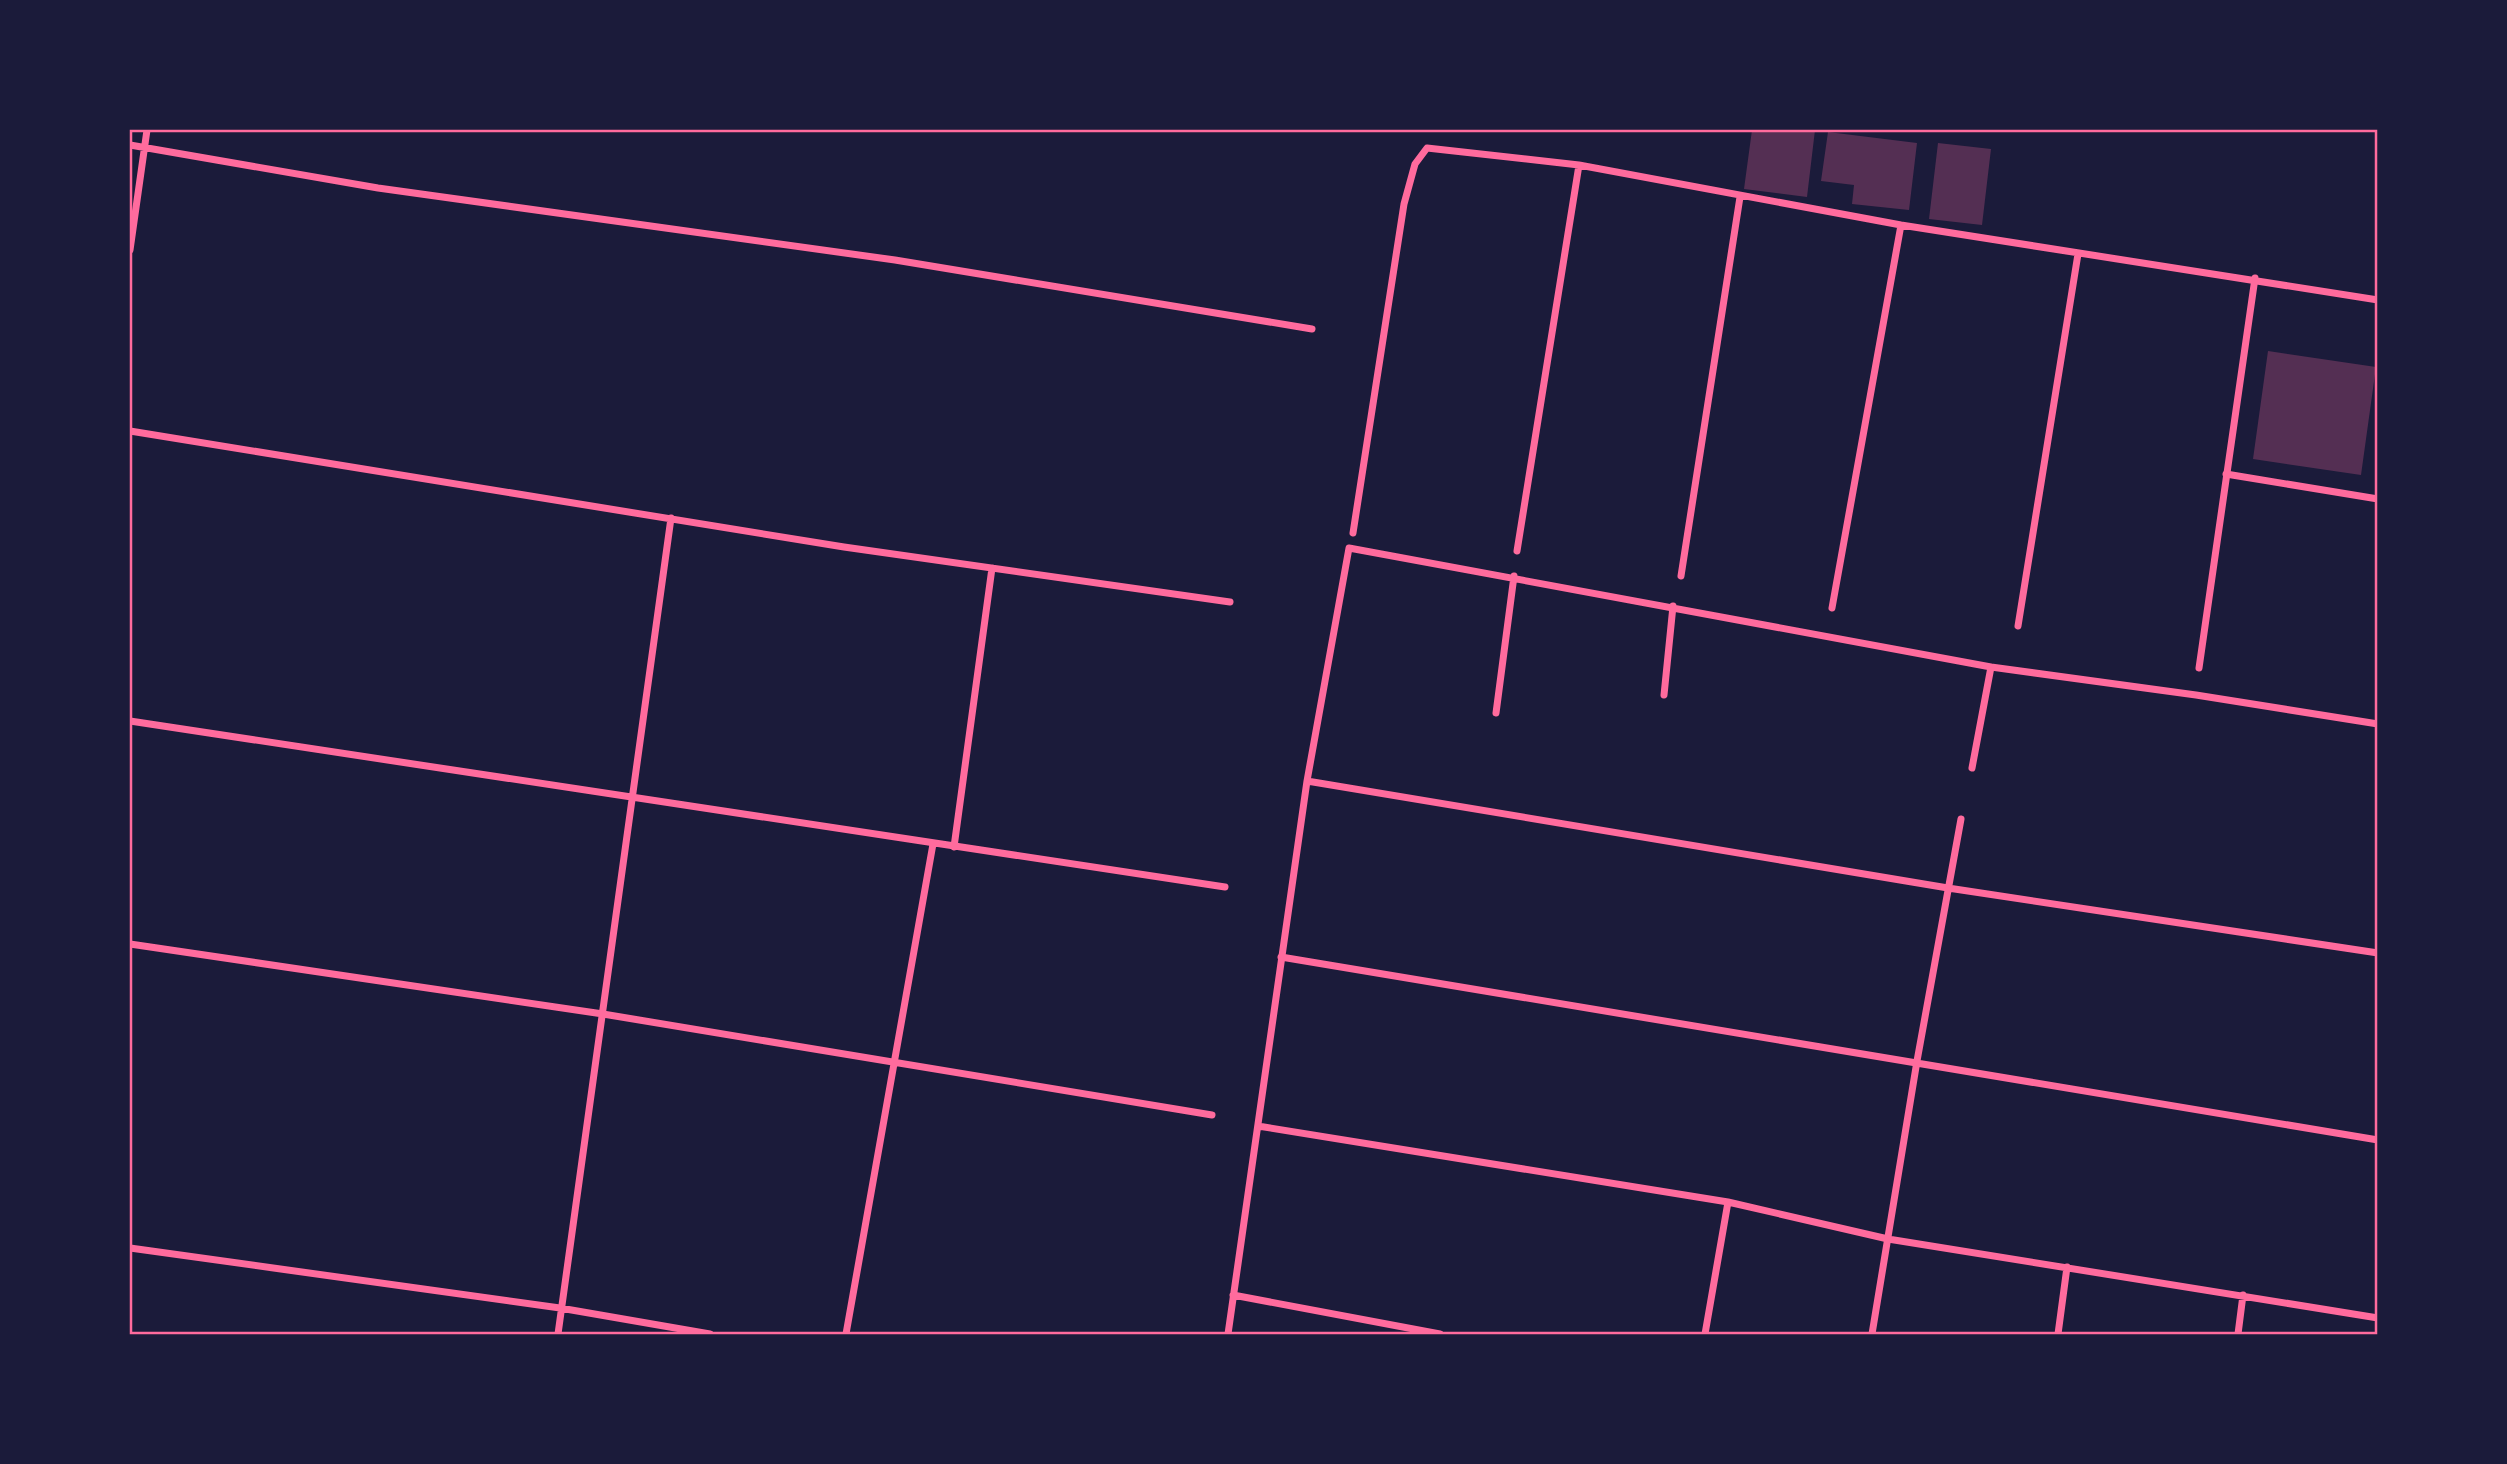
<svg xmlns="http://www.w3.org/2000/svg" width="2507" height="1464" viewBox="0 0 2507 1464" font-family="'Alegreya Sans',sans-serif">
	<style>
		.building { fill: #542f53 }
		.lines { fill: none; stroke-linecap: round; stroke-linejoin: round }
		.minor { stroke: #ff6b9d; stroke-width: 7 }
		.neatline { fill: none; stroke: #ff6b9d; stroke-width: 2.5 }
	</style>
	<rect width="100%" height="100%" fill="#1b1b3a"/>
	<path class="building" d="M1752 130H1815L1807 197 1744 189Z
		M1828 132 1917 143 1909 210 1852 204 1854 185 1821 181Z
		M1938 143 1991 149 1982 225 1929 219Z
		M2268 351 2376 367 2361 475 2253 459Z"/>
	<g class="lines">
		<path class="minor" d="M130 145 378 188 895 260 1312 329
			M130 250 147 130
			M130 431 844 547 1230 602
			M2226 474 2378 499
			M1353 533 1404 204 1415 164 1427 148 1579 165 1901 225 2378 300
			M1517 551 1579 165
			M1681 576 1740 197
			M1832 608 1901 225
			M2018 626 2078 254
			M2199 668 2255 278
			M1664 695 1673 606
			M1496 713 1514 576
			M130 721 1225 887
			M1972 768 1991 667
			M1307 781 1948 888 2378 953
			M954 847 992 568
			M130 944 603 1014 1212 1115
			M1281 957 2378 1140
			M1258 1126 1728 1202 1888 1239 2378 1318
			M130 1248 560 1308 710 1334
			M1233 1295 1440 1334
			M558 1334 671 518
			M846 1334 933 844
			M1228 1334 1307 781 1349 548 1991 667 2196 695 2378 724
			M1705 1334 1728 1202
			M1872 1334 1917 1061 1961 819
			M2058 1334 2067 1267
			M2238 1334 2243 1295"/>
	</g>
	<rect width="2507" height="1464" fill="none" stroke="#1b1b3a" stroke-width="262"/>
	<rect x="131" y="131" width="2245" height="1202" class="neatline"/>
</svg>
